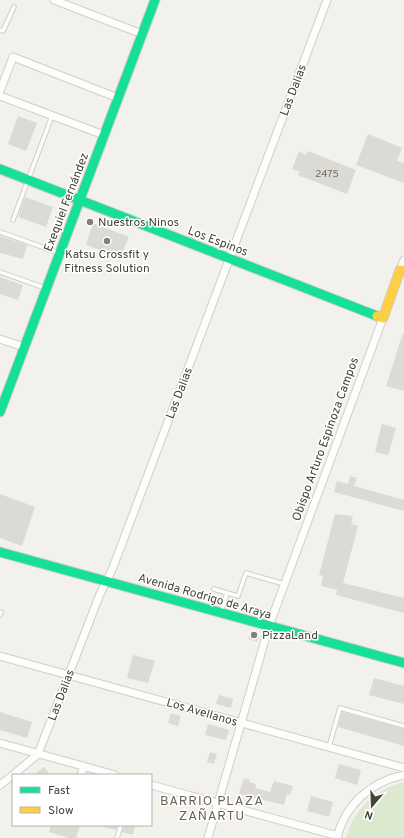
<svg xmlns="http://www.w3.org/2000/svg" width="404" height="838" viewBox="0 0 404 838" font-family="Overpass,sans-serif">
	<style>
		.green { fill: #dde9cf }
		.building { fill: #dbdad5 }
		.lines { fill: none; stroke-linecap: round; stroke-linejoin: round }
		.lane-casing { stroke: #d0ceca; stroke-width: 5.5 }
		.street-casing { stroke: #d0ceca; stroke-width: 9 }
		.fast-casing { stroke: #cfcec4; stroke-width: 11 }
		.slow-casing { stroke: #cfcec4; stroke-width: 11 }
		.lane { stroke: #fdfdfc; stroke-width: 3.5 }
		.street { stroke: #fdfdfc; stroke-width: 7 }
		.fast { stroke: #16e098; stroke-width: 9 }
		.slow { stroke: #ffcf43; stroke-width: 9 }
		.poi-dot { fill: #838078; stroke: #fff; stroke-width: 1.5 }
		.labels { text-anchor: middle; stroke-width: 3; stroke-linejoin: round; paint-order: stroke }
		.number-label { font-size: 10px; fill: #6d6a61 }
		.street-label { font-size: 12px; fill: #474339; stroke: #fff }
		.poi-label { font-size: 12px; fill: #474339; stroke: #fff; text-anchor: start }
		.neighbourhood-label { font-size: 13px; letter-spacing: 1px; fill: #696151; stroke: #fff }
	</style>
	<rect width="100%" height="100%" fill="#f2f1ec"/>
	<path class="green" d="M404 782V838H346C354 809 375 789 404 782Z"/>
	<path class="building" d="M18 116 37 123 26 151 8 144Z
		M368 134 402 148 397 161 404 163V183L356 165Z
		M299 151 306 155 308 151 356 170 347 194 298 175 300 172 292 169Z
		M25 197 53 207 46 227 18 217Z
		M93 223 129 237 120 257 86 245Z
		M0 236 27 245 23 259 0 253Z
		M0 277 23 285 18 300 0 294Z
		M403 333 404 334V391L386 386Z
		M382 424 396 428 388 455 375 452Z
		M350 476 357 478 354 486 404 500V511L334 492 337 481 348 484Z
		M0 494 35 507 22 546 0 538Z
		M335 514 353 516 351 524 358 526 343 583 404 598V613L336 595 337 590 321 586 323 576 319 575Z
		M251 631 256 633 259 637 257 642 248 639Z
		M133 655 155 661 148 683 127 678Z
		M374 678 404 686V704L369 695Z
		M219 695 233 699 231 708 216 704Z
		M0 712 32 722 27 738 0 730Z
		M342 712 404 729V746L338 727Z
		M171 713 181 716 178 726 168 723Z
		M208 724 229 730 226 740 205 735Z
		M210 752 217 754 214 764 207 762Z
		M339 764 361 770 357 785 335 778Z
		M44 767 50 775H33Z
		M244 778 250 780 249 782 256 784 255 788 270 792 274 781 293 786 290 795 287 794 284 805 239 794Z
		M311 796 333 802 329 817 307 811Z
		M51 825H80L76 838H69L49 832Z
		M103 825H118L116 830 103 827Z
		M124 825H135L133 835 122 832Z"/>
	<g class="lines">
		<defs>
			<path id="lane" d="M0 30 3 31 14 7
				M13 220 52 116
				M0 232 59 253
				M0 272 45 288
				M214 589 227 593
				M221 612 227 593 238 596 246 573 284 584
				M0 615 1 612
				M329 747 340 708 404 726
				M117 838 121 825"/>
			<path id="street" d="M54 0 142 34
				M0 91 13 57 118 98
				M0 96 104 135
				M400 270 404 260
				M0 339 24 347
				M0 656 404 768
				M0 743 115 775
				M13 775 38 754 100 594 112 570 327 0
				M81 775 84 766
				M0 785 13 775
				M151 785 338 836
				M208 838 269 626 383 318
				M337 838C345 804 371 782 404 775"/>
			<path id="fast" d="M0 169 377 316
				M0 412 155 0
				M0 552 404 663"/>
			<path id="slow" d="M377 316 383 318 400 270 404 271"/>
		</defs>
		<use href="#lane" class="lane-casing"/>
		<use href="#street" class="street-casing"/>
		<use href="#fast" class="fast-casing"/>
		<use href="#slow" class="slow-casing"/>
		<use href="#lane" class="lane"/>
		<use href="#street" class="street"/>
		<use href="#fast" class="fast"/>
		<use href="#slow" class="slow"/>
	</g>
	<g class="poi-dot">
		<circle cx="90" cy="222" r="4"/>
		<circle cx="107" cy="241" r="4"/>
		<circle cx="254" cy="635" r="4"/>
	</g>
	<g class="labels">
		<g class="number-label">
			<text x="327" y="177">2475</text>
		</g>
		<g class="street-label">
			<text transform="translate(293 90) rotate(-69)" y="4">Las Dalias</text>
			<text transform="translate(66 202) rotate(-69)" y="4">Exequiel Fernández</text>
			<text transform="translate(218 241) rotate(21)" y="4">Los Espinos</text>
			<text transform="translate(179 393) rotate(-69)" y="4">Las Dalias</text>
			<text transform="translate(325 439) rotate(-70)" y="4">Obispo Arturo Espinoza Campos</text>
			<text transform="translate(205 596) rotate(16)" y="4">Avenida Rodrigo de Araya</text>
			<text transform="translate(61 695) rotate(-69)" y="4">Las Dalias</text>
			<text transform="translate(202 712) rotate(16)" y="4">Los Avellanos</text>
		</g>
		<g class="poi-label">
			<text x="98" y="226">Nuestros Ninos</text>
			<text x="107" y="258" text-anchor="middle">Katsu Crossfit y<tspan x="107" dy="14">Fitness Solution</tspan></text>
			<text x="262" y="639">PizzaLand</text>
		</g>
		<g class="neighbourhood-label">
			<text x="212" y="805">BARRIO PLAZA<tspan x="212" dy="15">ZAÑARTU</tspan></text>
		</g>
	</g>
	<rect x="12" y="774" width="140" height="52" fill="#ffffff" stroke="#b5b4b0"/>
	<rect x="20" y="787" width="20" height="6" fill="#16e098" stroke="#b5b4b0"/>
	<text x="48" y="794" font-size="12" fill="#474339">Fast</text>
	<rect x="20" y="807" width="20" height="6" fill="#ffcf43" stroke="#b5b4b0"/>
	<text x="48" y="814" font-size="12" fill="#474339">Slow</text>
	<g transform="translate(372 806) rotate(199)" stroke="#ffffff" stroke-width="3" paint-order="stroke">
	<path d="M0-3L7 15L0 10L-7 15Z" fill="#474339"/>
	<text y="-6" font-size="11" font-weight="bold" text-anchor="middle" fill="#474339">N</text>
	</g>
</svg>
